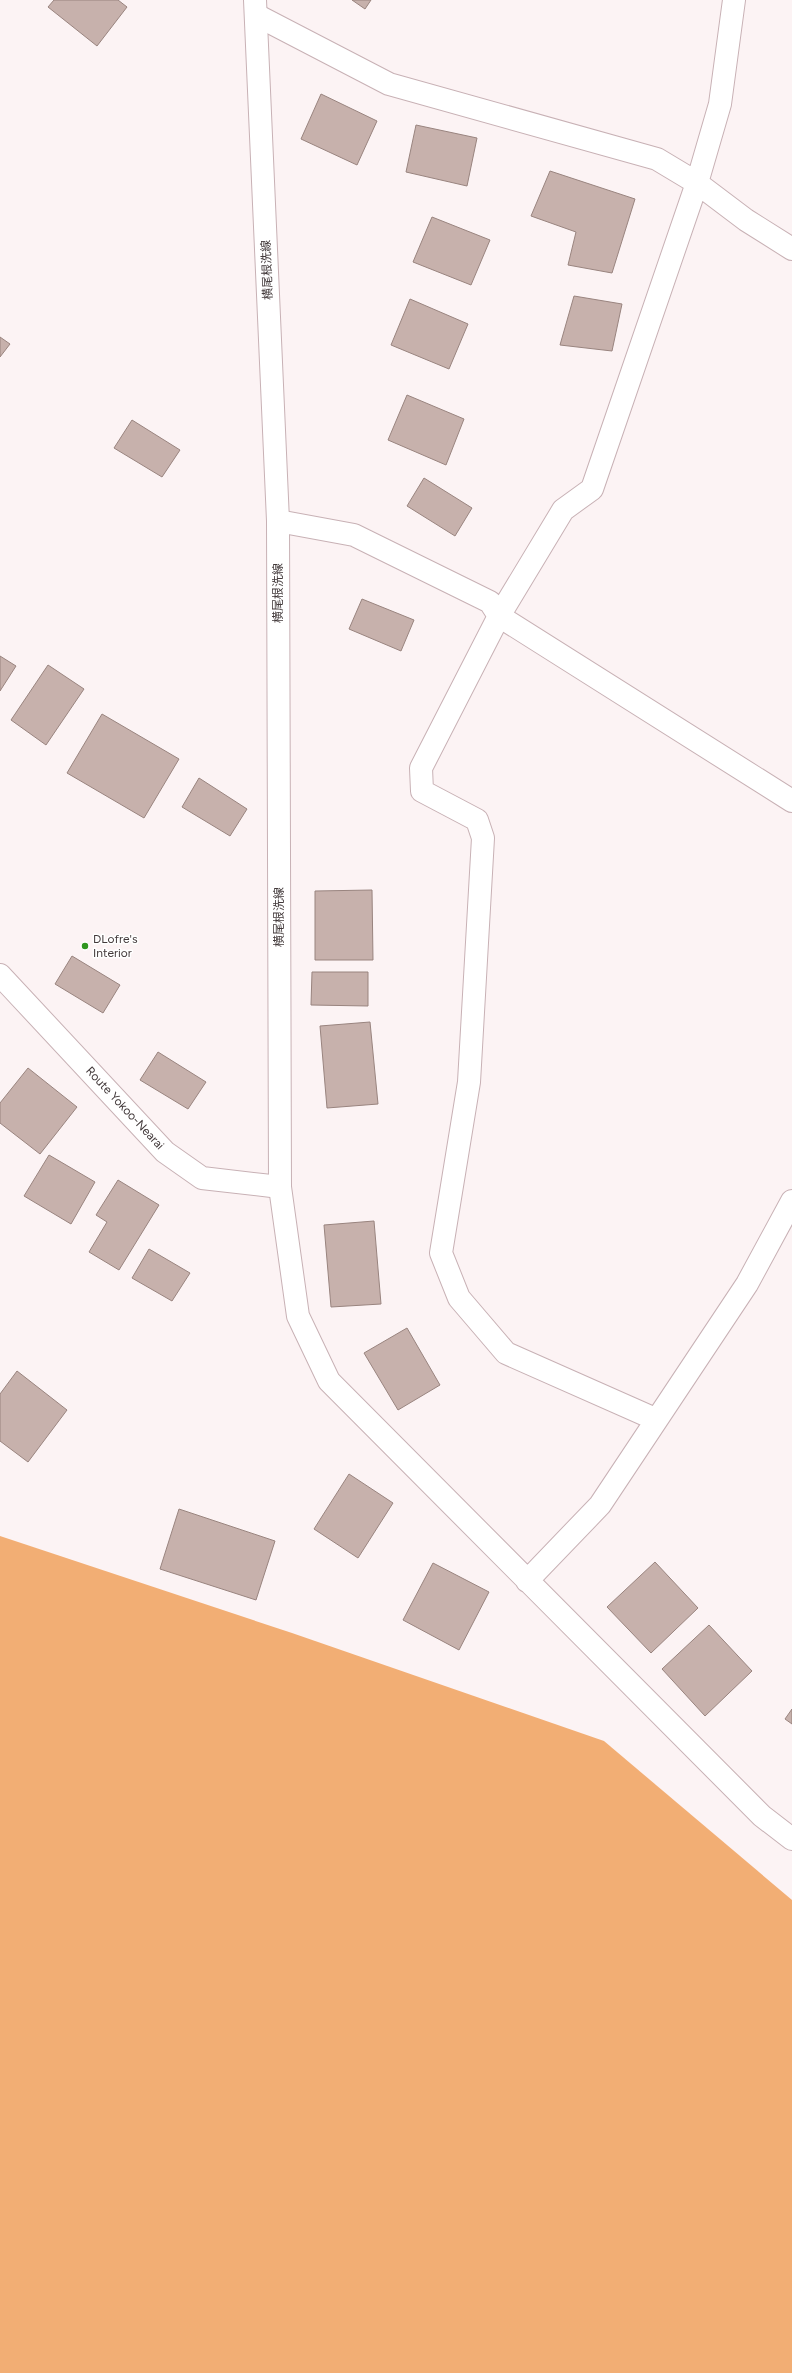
<svg xmlns="http://www.w3.org/2000/svg" width="792" height="2373" viewBox="0 0 792 2373" font-family="Figtree,'Noto Sans JP',sans-serif">
	<style>
		.forest { fill: #f2ae74 }
		.building { fill: #c7b1ac; stroke: #99847f }
		.lines { fill: none; stroke-linecap: round; stroke-linejoin: round }
		.street-casing { stroke: #c8b1b5; stroke-width: 24 }
		.secondary-casing { stroke: #c8b1b5; stroke-width: 24 }
		.street { stroke: #fff; stroke-width: 22 }
		.secondary { stroke: #fff; stroke-width: 22 }
		.poi-dot { fill: #2e961e; stroke: #fff; stroke-width: 1.5 }
		.labels { text-anchor: middle; stroke-width: 3; stroke-linejoin: round; paint-order: stroke }
		.street-label { font-size: 12px; fill: #42393a; stroke: #fff }
		.poi-label { font-size: 12px; fill: #42393a; stroke: #fff; text-anchor: start }
	</style>
	<rect width="100%" height="100%" fill="#fcf3f4"/>
	<path class="forest" d="M0 1536 292 1633 604 1741 792 1900V2373H0Z"/>
	<path class="building" d="M54 0H118L127 7 97 46 48 7Z
		M352 0H371L365 9Z
		M321 94 377 121 357 165 301 139Z
		M416 125 477 138 467 186 406 172Z
		M550 171 635 199 612 273 568 265 576 232 531 216Z
		M432 217 490 240 471 285 413 262Z
		M574 296 622 304 612 351 560 345Z
		M410 299 468 324 449 369 391 345Z
		M0 337 10 344 0 357Z
		M407 395 464 419 446 465 388 440Z
		M132 420 180 450 162 477 114 448Z
		M424 478 472 508 455 536 407 506Z
		M362 599 414 620 401 651 349 629Z
		M0 656 16 666 0 691Z
		M48 665 84 689 46 745 11 720Z
		M102 714 179 759 144 818 67 773Z
		M199 778 247 809 230 836 182 807Z
		M372 890 373 960H315V891Z
		M72 956 120 985 103 1013 55 984Z
		M312 972H368V1006L311 1005Z
		M370 1022 378 1104 327 1108 320 1026Z
		M158 1052 206 1082 188 1109 140 1080Z
		M28 1068 77 1107 40 1154 0 1123V1103Z
		M49 1155 95 1182 71 1224 24 1196Z
		M118 1180 159 1205 119 1270 89 1252 107 1222 96 1215Z
		M374 1221 381 1304 331 1307 324 1225Z
		M149 1249 190 1273 172 1301 132 1278Z
		M407 1328 440 1385 398 1410 364 1353Z
		M17 1371 67 1410 28 1462 0 1441V1394Z
		M349 1474 393 1503 358 1558 314 1529Z
		M179 1509 275 1541 256 1600 160 1569Z
		M655 1562 698 1608 651 1653 607 1607Z
		M433 1563 489 1592 459 1650 403 1620Z
		M709 1625 752 1671 705 1716 662 1669Z
		M792 1709V1724L785 1719Z"/>
	<g class="lines">
		<defs>
			<path id="street" d="M256 15 389 84 657 159 697 183 746 220 792 249
				M278 521 354 535 490 602 499 616 792 801
				M280 1187 298 1316 329 1381 762 1816 792 1839
				M655 1419 506 1353 459 1298 441 1253 469 1082 483 838 477 820 422 791 421 768 499 616 563 510 592 489 697 183 720 104 734 0
				M527 1581 600 1505 747 1284 792 1201"/>
			<path id="secondary" d="M0 975 165 1152 202 1178 280 1187 278 521 255 0"/>
		</defs>
		<use href="#street" class="street-casing"/>
		<use href="#secondary" class="secondary-casing"/>
		<use href="#street" class="street"/>
		<use href="#secondary" class="secondary"/>
	</g>
	<circle class="poi-dot" cx="85" cy="946" r="4"/>
	<g class="labels">
		<g class="street-label">
			<text transform="translate(267 270) rotate(-92)" y="4">横尾根洗線</text>
			<text transform="translate(278 593) rotate(-90)" y="4">横尾根洗線</text>
			<text transform="translate(279 917) rotate(-90)" y="4">横尾根洗線</text>
			<text transform="translate(125 1108) rotate(47)" y="4">Route Yokoo-Nearai</text>
		</g>
		<g class="poi-label">
			<text x="93" y="943">DLofre's<tspan x="93" dy="14">Interior</tspan></text>
		</g>
	</g>
</svg>
